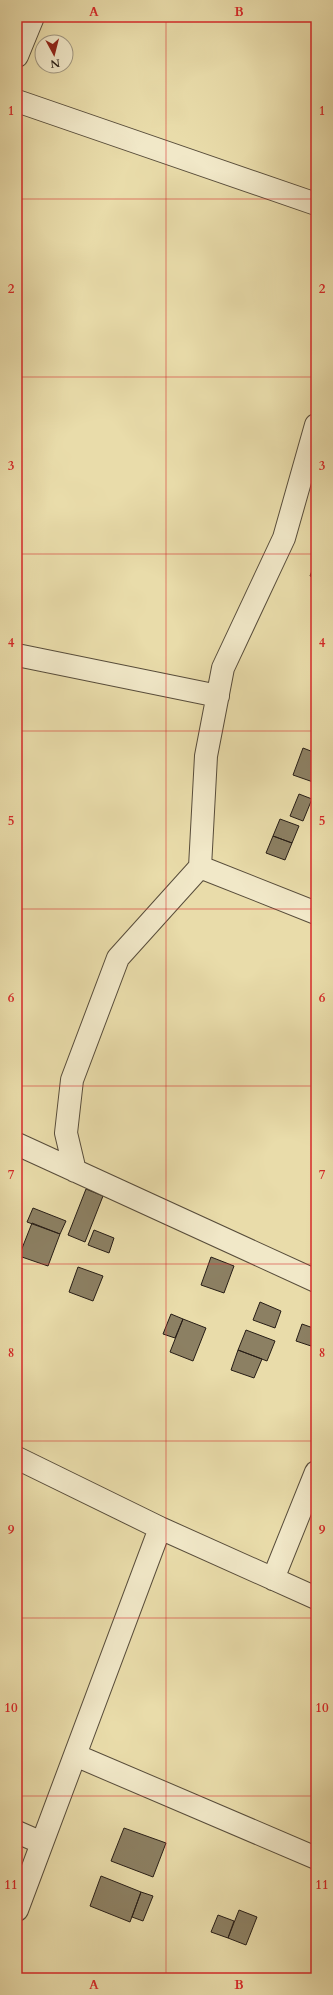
<svg xmlns="http://www.w3.org/2000/svg" width="333" height="1995" viewBox="0 0 333 1995" font-family="Cardo,serif">
	<style>
		.building { fill: #8c8063; stroke: #271d16 }
		.lines { fill: none; stroke-linecap: round; stroke-linejoin: round }
		.minor-casing { stroke: #584d3b; stroke-width: 24 }
		.minor { stroke: #f1e8c8; stroke-width: 22 }
		.grid { fill: none; stroke: #d62828; stroke-width: 1; stroke-opacity: 0.55 }
		.neatline { fill: none; stroke: #d62828; stroke-width: 1.5 }
		.grid-label { font-size: 13px; text-anchor: middle; font-weight: bold; fill: #d62828 }
	</style>
	<rect width="100%" height="100%" fill="#e9dcaa"/>
	<filter id="stains"><feTurbulence type="fractalNoise" baseFrequency=".005" numOctaves="4"/><feColorMatrix values="0 0 0 0 .2 0 0 0 0 .09 0 0 0 0 .02 0 0 0 .5 -.17"/></filter>
	<radialGradient id="worn" r=".72"><stop offset=".6" stop-color="#630" stop-opacity="0"/><stop offset="1" stop-color="#630" stop-opacity=".3"/></radialGradient>
	<path class="building" d="M316 560V578L310 576Z
		M303 748 316 753V783L293 775Z
		M299 794 312 799 303 821 290 816Z
		M280 819 299 826 292 843 273 836Z
		M273 836 292 843 285 860 266 853Z
		M86 1189 103 1196 85 1242 68 1235Z
		M33 1208 66 1221 60 1234 27 1222Z
		M32 1223 60 1234 48 1266 19 1256Z
		M94 1230 114 1238 109 1253 88 1245Z
		M211 1257 234 1266 224 1293 201 1285Z
		M78 1267 103 1276 93 1301 69 1292Z
		M260 1302 281 1311 275 1328 253 1320Z
		M171 1314 183 1319 175 1338 163 1334Z
		M183 1319 206 1328 193 1361 170 1352Z
		M302 1324 316 1329 311 1346 296 1341Z
		M246 1330 275 1341 267 1361 238 1350Z
		M238 1350 262 1359 254 1378 231 1370Z
		M124 1828 166 1843 153 1877 111 1861Z
		M101 1876 141 1892 130 1922 90 1906Z
		M141 1892 153 1896 143 1921 132 1917Z
		M239 1910 257 1917 246 1945 228 1938Z
		M218 1915 234 1921 228 1938 211 1932Z"/>
	<g class="lines">
		<defs>
			<path id="minor" d="M17 56 33 17
				M17 101 316 204
				M17 655 218 696
				M200 867 316 913
				M17 1144 316 1281
				M75 1171 66 1133 72 1080 118 958 200 867 206 756 223 668 284 538 316 425
				M17 1458 160 1528 316 1598
				M273 1579 316 1472
				M75 1755 316 1858
				M17 1832 42 1843
				M17 1910 160 1528"/>
		</defs>
		<use href="#minor" class="minor-casing"/>
		<use href="#minor" class="minor"/>
	</g>
	<path class="grid" d="M166 17V1978M17 199H316M17 377H316M17 554H316M17 731H316M17 909H316M17 1086H316M17 1264H316M17 1441H316M17 1618H316M17 1796H316"/>
	<rect width="333" height="1995" fill="none" stroke="#e9dcaa" stroke-width="44"/>
	<g transform="translate(54 54) rotate(173)"><circle r="19" fill="#f1e8c8" stroke="#a09781"/>
	<path d="M0-3L7 15L0 10L-7 15Z" fill="#8f2418"/>
	<text y="-6" font-size="11" font-weight="bold" text-anchor="middle" fill="#271d16">N</text>
	</g>
	<rect x="22" y="22" width="289" height="1951" class="neatline"/>
	<g class="grid-label">
		<text x="94" y="16">A</text>
		<text x="239" y="16">B</text>
		<text x="11" y="115">1</text>
		<text x="322" y="115">1</text>
		<text x="11" y="293">2</text>
		<text x="322" y="293">2</text>
		<text x="11" y="470">3</text>
		<text x="322" y="470">3</text>
		<text x="11" y="647">4</text>
		<text x="322" y="647">4</text>
		<text x="11" y="825">5</text>
		<text x="322" y="825">5</text>
		<text x="11" y="1002">6</text>
		<text x="322" y="1002">6</text>
		<text x="11" y="1179">7</text>
		<text x="322" y="1179">7</text>
		<text x="11" y="1357">8</text>
		<text x="322" y="1357">8</text>
		<text x="11" y="1534">9</text>
		<text x="322" y="1534">9</text>
		<text x="11" y="1712">10</text>
		<text x="322" y="1712">10</text>
		<text x="11" y="1889">11</text>
		<text x="322" y="1889">11</text>
		<text x="94" y="1989">A</text>
		<text x="239" y="1989">B</text>
	</g>
	<rect width="100%" height="100%" filter="url(#stains)"/>
	<rect width="100%" height="100%" fill="url(#worn)"/>
</svg>
